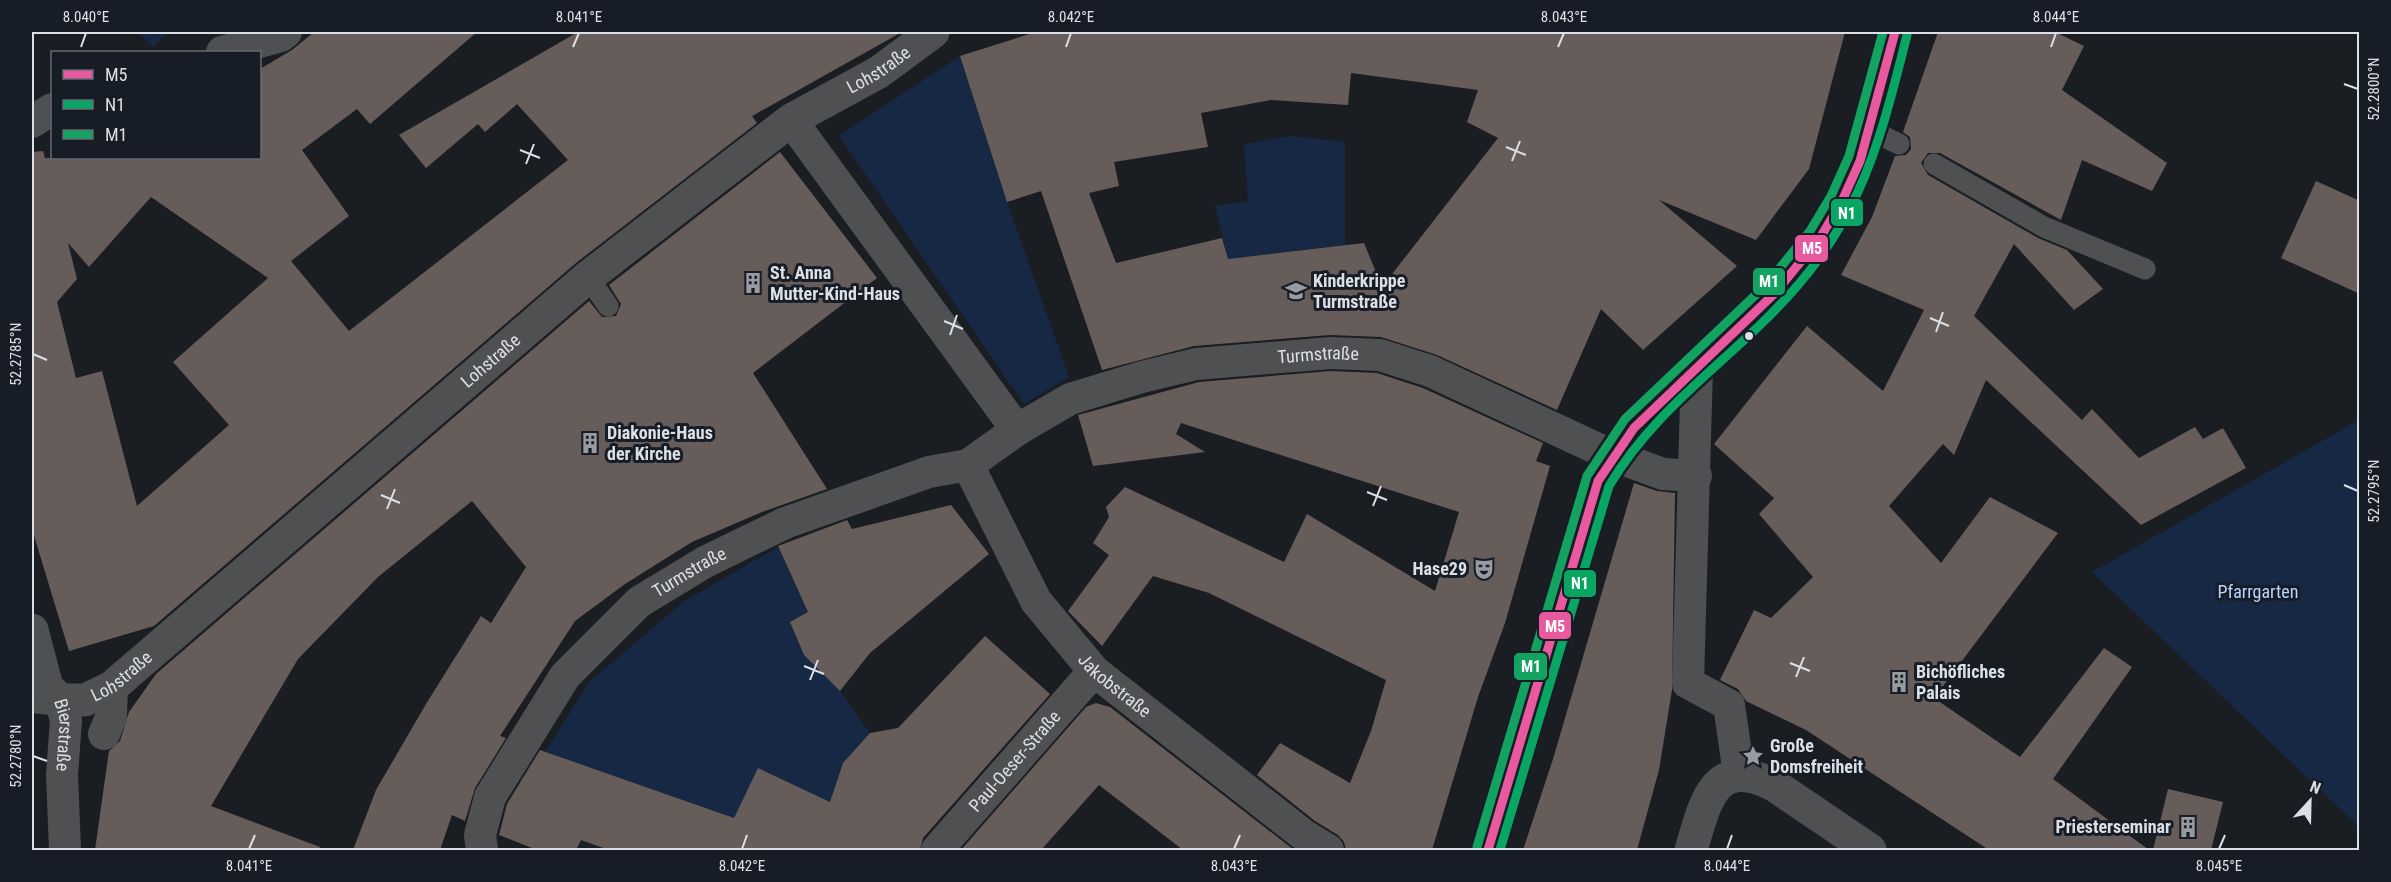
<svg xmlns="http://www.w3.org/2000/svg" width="2391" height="882" viewBox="0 0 2391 882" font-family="'Roboto Condensed',sans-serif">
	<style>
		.green { fill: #162844 }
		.building { fill: #665d5a; fill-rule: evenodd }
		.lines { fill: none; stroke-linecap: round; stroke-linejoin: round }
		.service { stroke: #4e5052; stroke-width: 21 }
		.pedestrian { stroke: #4e5052; stroke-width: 32 }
		.minor { stroke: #4e5052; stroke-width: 33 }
		.bus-1-casing { stroke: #171d26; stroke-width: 14 }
		.bus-2-casing { stroke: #171d26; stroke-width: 14 }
		.bus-3-casing { stroke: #171d26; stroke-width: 14 }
		.bus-1 { stroke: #e8599f; stroke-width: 9 }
		.bus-2 { stroke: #09a663; stroke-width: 9 }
		.bus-3 { stroke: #13a25f; stroke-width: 9 }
		.ticks { fill: none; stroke: #dce0e6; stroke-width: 2 }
		.bus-dot { fill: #dce0e6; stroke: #171d26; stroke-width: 2 }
		.labels { text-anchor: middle; stroke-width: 6; stroke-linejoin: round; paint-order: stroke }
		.street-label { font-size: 18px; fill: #dce0e6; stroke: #171d26 }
		.poi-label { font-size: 18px; font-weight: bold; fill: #dce0e6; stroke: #171d26; text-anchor: start }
		.park-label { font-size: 18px; fill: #b8d4ff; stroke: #171d26 }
		.line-badge { stroke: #171d26; stroke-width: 2 }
		.badge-label { font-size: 16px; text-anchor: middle; font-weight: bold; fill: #fff }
		.neatline { fill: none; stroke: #dce0e6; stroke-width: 2 }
		.ticks-label { font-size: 15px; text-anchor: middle; fill: #dce0e6 }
	</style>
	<rect width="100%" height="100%" fill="#1a1e22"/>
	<path class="green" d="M138 32H169L153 47Z
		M960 56 1007 202 1069 377 1024 404 839 136Z
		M1290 136 1345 142V245L1228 259 1215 206 1248 201 1244 144Z
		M2359 420V827L2092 572Z
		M778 547 808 612 790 622 804 655 840 691 870 733 843 763 830 802 758 768 734 818 545 752 589 682 683 602Z"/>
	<path class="building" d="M314 32H477L370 124 357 109 302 150 349 216 291 261 349 331 568 160 517 104 485 132 478 124 426 168 399 135 578 32H902L752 116 757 123 576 263 154 626 69 651 32 529V152L43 151 45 158H260V69L292 50ZM151 197 268 278 173 362 229 425 137 506 102 371 76 378 57 302 77 279 68 243 89 267Z
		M1036 32H1845L1809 169 1756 240 1659 200 1737 266 1643 350 1601 309 1557 410 1437 355 1381 337 1330 335 1194 346 1102 370 1041 191 1007 202 960 56ZM1351 73 1478 90 1467 122 1498 138 1382 287 1364 243 1228 259 1222 238 1116 263 1089 193 1119 186 1114 162 1208 147 1201 113 1271 100 1348 105Z
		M1938 32H2055L2084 46 2062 90 2167 163 2152 191 2082 160 2061 220 1940 153H1928L1921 163 1928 175 2038 238 2067 250 2103 289 2074 310 2014 244 1974 316 2082 420 2092 409 2139 458 2195 427 2203 439 2223 428 2246 468 2141 525 1986 380 1954 455 1943 444 1889 506 1941 563 1990 497 2058 533 1934 698 2020 757 2104 648 2132 667 2053 779 2149 850H1989L1806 730 1746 701 1738 689 1720 680 1754 610 1771 618 1813 577 1759 514 1774 498 1714 444 1807 326 1883 391 1924 310 1841 275 1872 217 1895 156 1906 155 1911 149 1910 137 1903 132Z
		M780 152 877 278 753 373 827 489 762 512 692 542 625 584 575 621 500 736 506 738 475 788 465 821 452 815 440 850H353L376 790 426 704 481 616 491 623 526 567 472 501 378 577 298 659 211 806 320 847 319 850H95L109 751 120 741 129 712 156 674 589 301 602 317 616 316 621 304 609 285Z
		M2316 181 2360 201V294L2281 258Z
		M1331 371 1377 373 1423 388 1543 443 1536 461 1550 466 1505 623 1478 697 1432 850H1346L1344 842 1338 835 1315 821 1257 775 1280 743 1350 783 1371 731 1386 680 1209 593 1153 576 1102 646 1068 611 1109 555 1093 543 1109 517 1106 507 1125 487 1284 562 1307 514 1435 591 1459 512 1181 423 1176 434 1205 452 1093 466 1078 415 1199 382Z
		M1634 483 1657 491 1675 493 1672 690 1659 770 1637 850H1523L1553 759Z
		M951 505 989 554 870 653 840 691 804 655 790 622 808 612 778 546 847 520 852 529Z
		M985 636 1050 694 923 838 920 850H609L581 840 576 850H537L499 835 507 804 540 750 734 818 758 768 830 802 843 763 870 733 898 728Z
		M1096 703 1110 707 1294 850H1183L1099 785 1041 850H961L1086 707Z
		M2168 789 2223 802 2211 850H2153Z"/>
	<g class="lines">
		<path class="service" d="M1870 130 1899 144
			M1934 164 2044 227 2145 269
			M588 277 608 306"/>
		<g class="pedestrian">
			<path d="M222 52 281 36 286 32"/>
			<path d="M791 120 1017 430"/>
			<path d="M32 122 52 109"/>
			<path d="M1697 367 1688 683 1729 705 1739 774"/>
			<path id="s1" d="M968 465 1036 601 1094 671 1305 836 1328 850"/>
			<path id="s2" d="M32 697 60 700 66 720 62 775 65 850"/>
			<path d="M104 734 111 717 112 687"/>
			<path id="s3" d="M482 850 480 835 490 797 565 676 639 602 705 562 785 523 929 472 968 465 1017 430 1070 399 1142 377 1196 364 1331 353 1380 355 1430 371 1611 455 1663 474 1696 476"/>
			<path id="s4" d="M937 850 1094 671"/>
		</g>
		<g class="minor">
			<path id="s5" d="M32 630 47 687 60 700H85L112 687 588 277 791 120 879 72 933 32"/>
			<path d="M1488 850 1598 481C1637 403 1717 356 1775 293 1800 267 1826 234 1842 201 1870 149 1881 88 1895 32"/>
			<path d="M1691 850C1705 804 1713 754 1774 785L1870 850"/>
		</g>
		<defs>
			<path id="bus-1" d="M1488 850 1598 481 1634 428 1775 293 1820 238 1842 201 1860 161 1895 32"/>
			<path id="bus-2" d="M1500 850 1609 486C1648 420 1706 377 1760 325 1856 233 1876 159 1907 35"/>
			<path id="bus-3" d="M1477 847 1587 476 1625 419 1766 285 1810 231 1831 196 1849 156 1883 32"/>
		</defs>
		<use href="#bus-1" class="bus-1-casing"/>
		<use href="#bus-2" class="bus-2-casing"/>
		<use href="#bus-3" class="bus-3-casing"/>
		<use href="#bus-1" class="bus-1"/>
		<use href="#bus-2" class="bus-2"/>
		<use href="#bus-3" class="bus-3"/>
	</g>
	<path class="ticks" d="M81 47 86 33M573 47 579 33M1066 47 1071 33M1558 47 1564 33M2051 47 2056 33M2344 84 2358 89M1506 147 1526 155M520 150 540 158M1512 161 1520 141M526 164 534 144M1930 318 1949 326M944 321 963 329M1936 332 1943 312M950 335 957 315M33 354 47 360M2344 485 2358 491M1367 492 1387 500M381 495 400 503M1373 506 1381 486M387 509 395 489M1790 663 1810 671M804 666 824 674M1796 677 1804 657M810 680 818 660M33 756 47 761M249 849 255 835M742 849 747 835M1234 849 1240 835M1727 849 1732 835M2219 849 2225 835"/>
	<defs>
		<symbol id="building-bare" viewBox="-9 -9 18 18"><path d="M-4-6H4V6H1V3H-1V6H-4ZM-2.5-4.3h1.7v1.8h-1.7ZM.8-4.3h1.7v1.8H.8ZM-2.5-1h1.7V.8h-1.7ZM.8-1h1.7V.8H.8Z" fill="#989ca1" stroke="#171d26" stroke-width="2.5" paint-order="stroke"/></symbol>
		<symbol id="school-bare" viewBox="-9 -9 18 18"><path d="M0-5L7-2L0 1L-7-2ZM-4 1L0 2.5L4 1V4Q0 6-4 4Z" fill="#989ca1" stroke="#171d26" stroke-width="2.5" paint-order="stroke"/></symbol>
		<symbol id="theatre-bare" viewBox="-9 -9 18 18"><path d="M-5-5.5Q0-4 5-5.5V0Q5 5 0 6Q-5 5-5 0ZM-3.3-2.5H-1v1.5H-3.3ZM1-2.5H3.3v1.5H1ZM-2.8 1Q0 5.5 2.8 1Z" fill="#989ca1" stroke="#171d26" stroke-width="2.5" paint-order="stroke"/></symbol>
		<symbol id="sight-bare" viewBox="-9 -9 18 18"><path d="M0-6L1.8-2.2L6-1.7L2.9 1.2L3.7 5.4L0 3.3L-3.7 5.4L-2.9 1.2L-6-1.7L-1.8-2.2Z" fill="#989ca1" stroke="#171d26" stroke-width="2.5" paint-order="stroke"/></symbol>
	</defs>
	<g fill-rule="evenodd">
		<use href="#building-bare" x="738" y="268" width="30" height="30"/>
		<use href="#school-bare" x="1281" y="276" width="30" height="30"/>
		<use href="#building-bare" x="575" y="428" width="30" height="30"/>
		<use href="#theatre-bare" x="1469" y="554" width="30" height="30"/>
		<use href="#building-bare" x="1884" y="667" width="30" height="30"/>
		<use href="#sight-bare" x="1738" y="741" width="30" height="30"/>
		<use href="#building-bare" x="2173" y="812" width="30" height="30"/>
	</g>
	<circle class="bus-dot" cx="1749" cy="336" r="5"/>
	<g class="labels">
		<g class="street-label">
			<text dy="6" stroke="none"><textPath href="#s5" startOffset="1118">Lohstraße</textPath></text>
			<text dy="6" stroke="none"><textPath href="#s3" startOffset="1035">Turmstraße</textPath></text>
			<text dy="6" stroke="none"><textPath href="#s5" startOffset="632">Lohstraße</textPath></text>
			<text dy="6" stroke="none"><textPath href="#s3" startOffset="360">Turmstraße</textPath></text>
			<text dy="6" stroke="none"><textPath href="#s5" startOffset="146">Lohstraße</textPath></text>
			<text dy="6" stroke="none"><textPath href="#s1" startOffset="268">Jakobstraße</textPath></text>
			<text dy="6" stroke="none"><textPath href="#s2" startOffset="64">Bierstraße</textPath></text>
			<text dy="6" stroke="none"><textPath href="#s4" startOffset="118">Paul-Oeser-Straße</textPath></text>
		</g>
		<g class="poi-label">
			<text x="770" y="279">St. Anna<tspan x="770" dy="21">Mutter-Kind-Haus</tspan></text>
			<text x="1313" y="287">Kinderkrippe<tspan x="1313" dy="21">Turmstraße</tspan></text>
			<text x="607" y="439">Diakonie-Haus<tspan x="607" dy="21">der Kirche</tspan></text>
			<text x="1467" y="575" text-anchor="end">Hase29</text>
			<text x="1916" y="678">Bichöfliches<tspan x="1916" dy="21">Palais</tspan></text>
			<text x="1770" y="752">Große<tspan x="1770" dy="21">Domsfreiheit</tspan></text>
			<text x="2171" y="833" text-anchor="end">Priesterseminar</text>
		</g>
		<g class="park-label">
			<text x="2258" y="598">Pfarrgarten</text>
		</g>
	</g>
	<g class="line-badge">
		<rect x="1830" y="198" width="34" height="29" rx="6" fill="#09a663"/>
		<rect x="1794" y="234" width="35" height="29" rx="6" fill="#e8599f"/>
		<rect x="1752" y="267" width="34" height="29" rx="6" fill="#13a25f"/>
		<rect x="1563" y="569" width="34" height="29" rx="6" fill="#09a663"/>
		<rect x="1538" y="611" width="34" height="29" rx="6" fill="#e8599f"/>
		<rect x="1513" y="652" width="35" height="29" rx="6" fill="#13a25f"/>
	</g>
	<g class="badge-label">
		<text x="1847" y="219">N1</text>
		<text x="1812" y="254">M5</text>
		<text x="1769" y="287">M1</text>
		<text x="1580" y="589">N1</text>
		<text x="1555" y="632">M5</text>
		<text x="1531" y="672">M1</text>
	</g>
	<rect width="2391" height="882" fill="none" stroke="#171d26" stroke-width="66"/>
	<rect x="51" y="51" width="210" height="108" fill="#171d26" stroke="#666b73" stroke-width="1.5"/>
	<rect x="63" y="70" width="30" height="9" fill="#e8599f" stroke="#666b73" stroke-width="1.5"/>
	<text x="105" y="81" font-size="18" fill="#dce0e6">M5</text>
	<rect x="63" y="100" width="30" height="9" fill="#09a663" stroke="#666b73" stroke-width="1.5"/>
	<text x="105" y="111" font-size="18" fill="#dce0e6">N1</text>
	<rect x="63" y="130" width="30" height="9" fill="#13a25f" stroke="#666b73" stroke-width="1.5"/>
	<text x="105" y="141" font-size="18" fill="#dce0e6">M1</text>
	<g transform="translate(2310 801) rotate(22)" stroke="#171d26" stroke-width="4.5" paint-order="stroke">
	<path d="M0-4.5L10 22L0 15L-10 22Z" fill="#dce0e6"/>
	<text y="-9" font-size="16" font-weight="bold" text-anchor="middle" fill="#dce0e6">N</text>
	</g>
	<rect x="33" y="33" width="2325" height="816" class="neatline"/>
	<g class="ticks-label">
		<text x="86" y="22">8.040°E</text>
		<text x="579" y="22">8.041°E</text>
		<text x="1071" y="22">8.042°E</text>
		<text x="1564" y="22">8.043°E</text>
		<text x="2056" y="22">8.044°E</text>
		<text transform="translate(2374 89) rotate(-90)" y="5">52.2800°N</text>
		<text transform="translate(16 354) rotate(-90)" y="5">52.2785°N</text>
		<text transform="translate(2374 491) rotate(-90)" y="5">52.2795°N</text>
		<text transform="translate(16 756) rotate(-90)" y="5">52.2780°N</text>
		<text x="249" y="871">8.041°E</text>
		<text x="742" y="871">8.042°E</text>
		<text x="1234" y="871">8.043°E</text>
		<text x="1727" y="871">8.044°E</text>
		<text x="2219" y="871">8.045°E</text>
	</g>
</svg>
